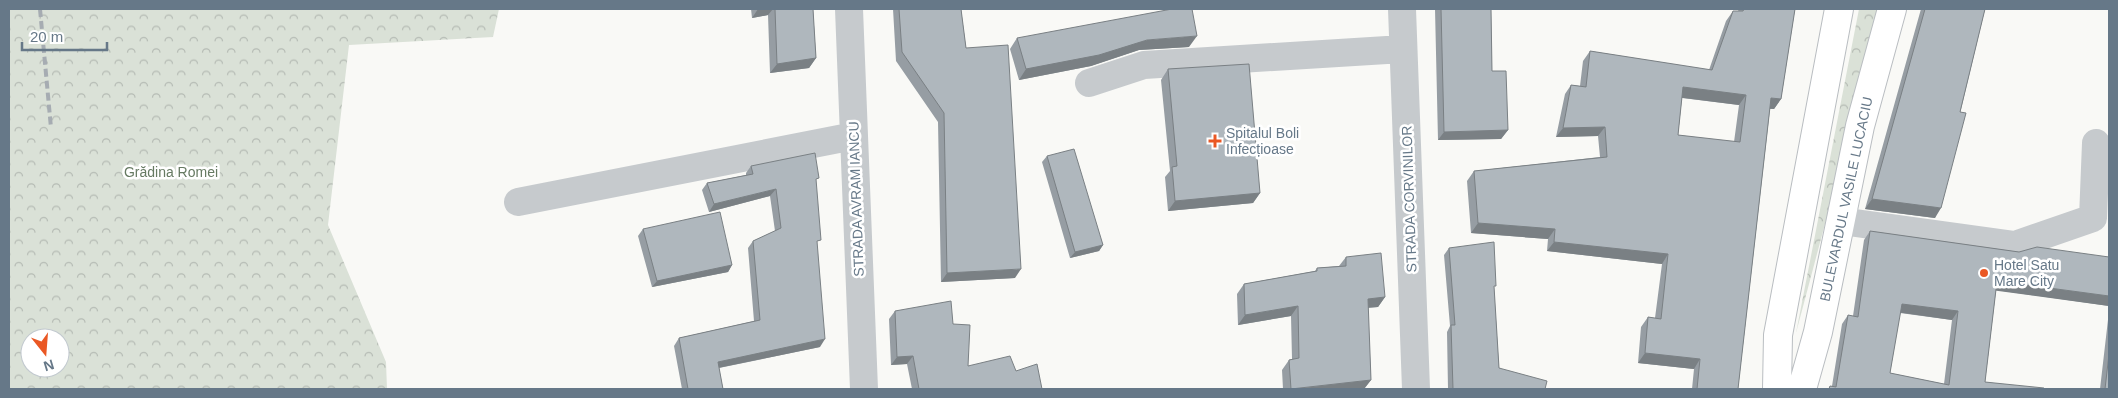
<svg xmlns="http://www.w3.org/2000/svg" width="2118" height="398" viewBox="0 0 2118 398" font-family="Arial,sans-serif">
	<style>
		.forest { fill: url(#forest-crowns); fill-rule: evenodd }
		.lines { fill: none; stroke-linecap: round; stroke-linejoin: round }
		.major-casing { stroke: #b9bdc1; stroke-width: 30 }
		.minor { stroke: #c6cacd; stroke-width: 28 }
		.major { stroke: #fff; stroke-width: 28 }
		.rail { stroke: #a6acb2; stroke-width: 4; stroke-dasharray: 8 4; stroke-linecap: butt }
		.wall { fill: #969da3; fill-rule: evenodd }
		.shaded-wall { fill: #7a8084 }
		.building { fill: #afb7bd; stroke: #7a8084; fill-rule: evenodd }
		.poi-dot { fill: #ea5824; stroke: #fff; stroke-width: 2 }
		.labels { text-anchor: middle; stroke-width: 5; stroke-linejoin: round; paint-order: stroke }
		.poi-label { font-size: 14px; fill: #667888; stroke: #fff; text-anchor: start }
		.park-label { font-size: 14px; fill: #667a62; stroke: #fff }
		.street-label { font-size: 14px; fill: #667888; stroke: #fff }
	</style>
	<defs>
		<pattern id="forest-crowns" width="20" height="18" patternUnits="userSpaceOnUse" patternTransform="scale(1.25)"><rect width="20" height="18" fill="#dae1d7"/><path d="M2 6a3 3 0 1 1 6 0M12 15a3 3 0 1 1 6 0" fill="none" stroke="#b5bbb4"/></pattern>
	</defs>
	<rect width="100%" height="100%" fill="#f9f9f6"/>
	<path class="forest" d="M9 9H499L493 37 349 45 328 225 386 362 387 389H9ZM30 338H60V368H30Z
		M1859 9H1882L1796 333Z"/>
	<g class="lines">
		<defs>
			<path id="major" d="M1777 389 1778 335 1839 9
				M1802 389 1818 332 1860 126 1892 9"/>
		</defs>
		<use href="#major" class="major-casing"/>
		<path class="minor" d="M849 9 864 389
			M1402 9 1416 389
			M1089 83 1144 65 1403 49
			M518 202 854 136
			M1841 221 2015 245 2093 218 2096 143"/>
		<use href="#major" class="major"/>
		<path class="rail" d="M40 9 51 128"/>
	</g>
	<path class="wall" d="M751 9H813L816 58 809 68 770 73 768 15 752 18Z
		M893 9H961L966 48 1015 278 941 282 938 122 896 61Z
		M1435 9H1491L1492 71 1508 130 1501 139 1438 140Z
		M1739 9H1795L1781 99 1774 109H1770L1738 389H1692L1694 369 1638 363 1641 327 1648 317 1655 318 1662 264 1547 251 1548 239 1471 233 1467 181 1474 171 1600 157 1598 136 1556 137 1565 94 1571 85 1580 86 1583 61 1590 51 1709 70 1726 21 1733 11H1738ZM1682 98 1739 105 1734 142 1678 135Z
		M1921 9H1985L1935 218 1865 209Z
		M1017 38 1189 47 1139 50 1091 66 1019 80 1010 49Z
		M1168 69 1260 193 1253 203 1168 211 1165 177 1170 171 1161 80Z
		M1047 156 1103 245 1099 251 1070 258 1042 162Z
		M751 166 816 182 817 245 820 347 719 368 723 389H682L674 346 679 338 754 321 748 248 753 241 775 231 770 196 709 212 702 190 707 183 746 175V173Z
		M643 229 732 265 728 272 652 287 638 236Z
		M1870 231 2019 252 2109 257V306L1996 290 1985 382 2044 389H1828L1830 386H1832L1842 324 1848 315 1853 316 1864 240ZM1900 313 1952 320 1944 384 1890 373Z
		M1449 248 1494 288 1499 368 1545 389H1448L1447 332 1450 326 1444 255Z
		M1346 257 1385 297 1378 307 1368 308 1371 380 1364 389H1283L1282 370 1289 360 1292 359 1291 316 1238 325 1237 294 1244 284 1315 271 1317 268 1339 266Z
		M895 311 953 324 968 366 1016 371 1042 389H912L907 364 891 365 889 319Z
		M2109 311V389H2100Z"/>
	<path class="shaded-wall" d="M758 9H773L768 15 752 18Z
		M1197 36 1189 47 1139 50 1091 66 1019 80 1026 69 1147 40Z
		M816 58 809 68 770 73 777 64Z
		M1683 87 1746 95 1739 105 1676 97Z
		M1771 98 1781 99 1774 109 1764 108Z
		M1605 127 1598 136 1556 137 1563 128Z
		M1508 130 1501 139 1438 140 1444 132Z
		M776 189 770 196 709 212 714 204Z
		M1260 193 1253 203 1168 211 1175 201Z
		M1872 199 1941 208 1935 218 1865 209Z
		M1478 223 1555 229 1548 239 1471 233Z
		M1554 242 1668 254 1662 264 1547 251Z
		M1103 245 1099 251 1070 258 1075 252Z
		M732 265 728 272 652 287 657 281Z
		M1021 269 1015 278 941 282 947 273Z
		M1997 281 2109 296V306L1991 290Z
		M1385 297 1378 307 1361 308 1368 299Z
		M1902 304 1958 311 1952 320 1896 312Z
		M1298 306 1291 316 1238 325 1245 315Z
		M825 339 820 347 713 369 718 362Z
		M1645 353 1700 359 1694 369 1638 363Z
		M913 356 907 364 891 365 897 357Z
		M1371 380 1364 389H1295Z"/>
	<path class="building" d="M775 9H813L816 58 777 64Z
		M899 9H961L966 48 1008 45 1021 269 947 273 944 113 902 52Z
		M1172 9H1192L1197 36 1147 40 1099 55 1026 69 1017 38Z
		M1441 9H1491L1492 71H1506L1508 130 1444 132Z
		M1744 9H1795L1781 99 1771 98 1738 389H1697L1700 359 1645 353 1648 317 1661 319 1668 254 1554 242 1555 229 1478 223 1474 171 1607 157 1605 127 1563 128 1571 85 1586 87 1590 51 1712 70 1733 11H1743ZM1683 87 1746 95 1740 142 1678 135Z
		M1925 9H1985L1960 112 1966 113 1941 208 1872 199Z
		M1249 64 1260 193 1175 201 1172 167 1177 166 1168 69Z
		M1074 149 1103 245 1075 252 1047 156Z
		M815 153 819 178 816 179 821 240 817 241 825 339 718 362 723 389H688L679 338 760 320 753 241 781 228 776 189 714 204 707 183 753 174 751 166Z
		M720 212 732 265 657 281 643 229Z
		M1870 231 2019 252 2037 247 2109 257V296L1997 281 1985 382 2044 388V389H1829L1830 386 1836 387 1848 315 1858 317ZM1902 304 1958 311 1949 385 1890 373Z
		M1494 242 1496 286H1494L1499 368 1547 381 1545 389H1453L1451 325H1455L1449 248Z
		M1381 253 1385 297 1368 299 1371 380 1291 389 1289 360 1299 358 1298 306 1245 315 1244 284 1317 271V268L1346 266V257Z
		M951 301 953 324 970 325 968 366 1010 356 1016 371 1037 364 1042 389H919L913 356 897 357 895 311Z
		M2109 354V389H2105Z"/>
	<g class="poi-dot">
		<path d="M1212.5 133.5h5v5h5v5h-5v5h-5v-5h-5v-5h5z"/>
		<circle cx="1984" cy="273" r="5"/>
	</g>
	<g class="labels">
		<g class="poi-label">
			<text x="1226" y="138">Spitalul Boli<tspan x="1226" dy="16">Infecțioase</tspan></text>
			<text x="1994" y="270">Hotel Satu<tspan x="1994" dy="16">Mare City</tspan></text>
		</g>
		<g class="park-label">
			<text x="171" y="177">Grădina Romei</text>
		</g>
		<g class="street-label">
			<text transform="translate(856 199) rotate(-92)" y="5">STRADA AVRAM IANCU</text>
			<text transform="translate(1409 199) rotate(-92)" y="5">STRADA CORVINILOR</text>
			<text transform="translate(1846 199) rotate(-78)" y="5">BULEVARDUL VASILE LUCACIU</text>
		</g>
	</g>
	<rect width="2118" height="398" fill="none" stroke="#667888" stroke-width="20"/>
	<g transform="translate(45 353) rotate(163)"><circle r="24" fill="#ffffff" stroke="#c2c9cf"/>
	<path d="M0-4L9 19L0 12L-9 19Z" fill="#ea5824"/>
	<text y="-8" font-size="14" font-weight="bold" text-anchor="middle" fill="#667888">N</text>
	</g>
	<path d="M22 42v8h85v-8" fill="none" stroke="#667888" stroke-width="2.5"/>
	<text x="30" y="42" font-size="15" fill="#667888" stroke="#ffffff" stroke-width="4" paint-order="stroke">20 m</text>
</svg>
